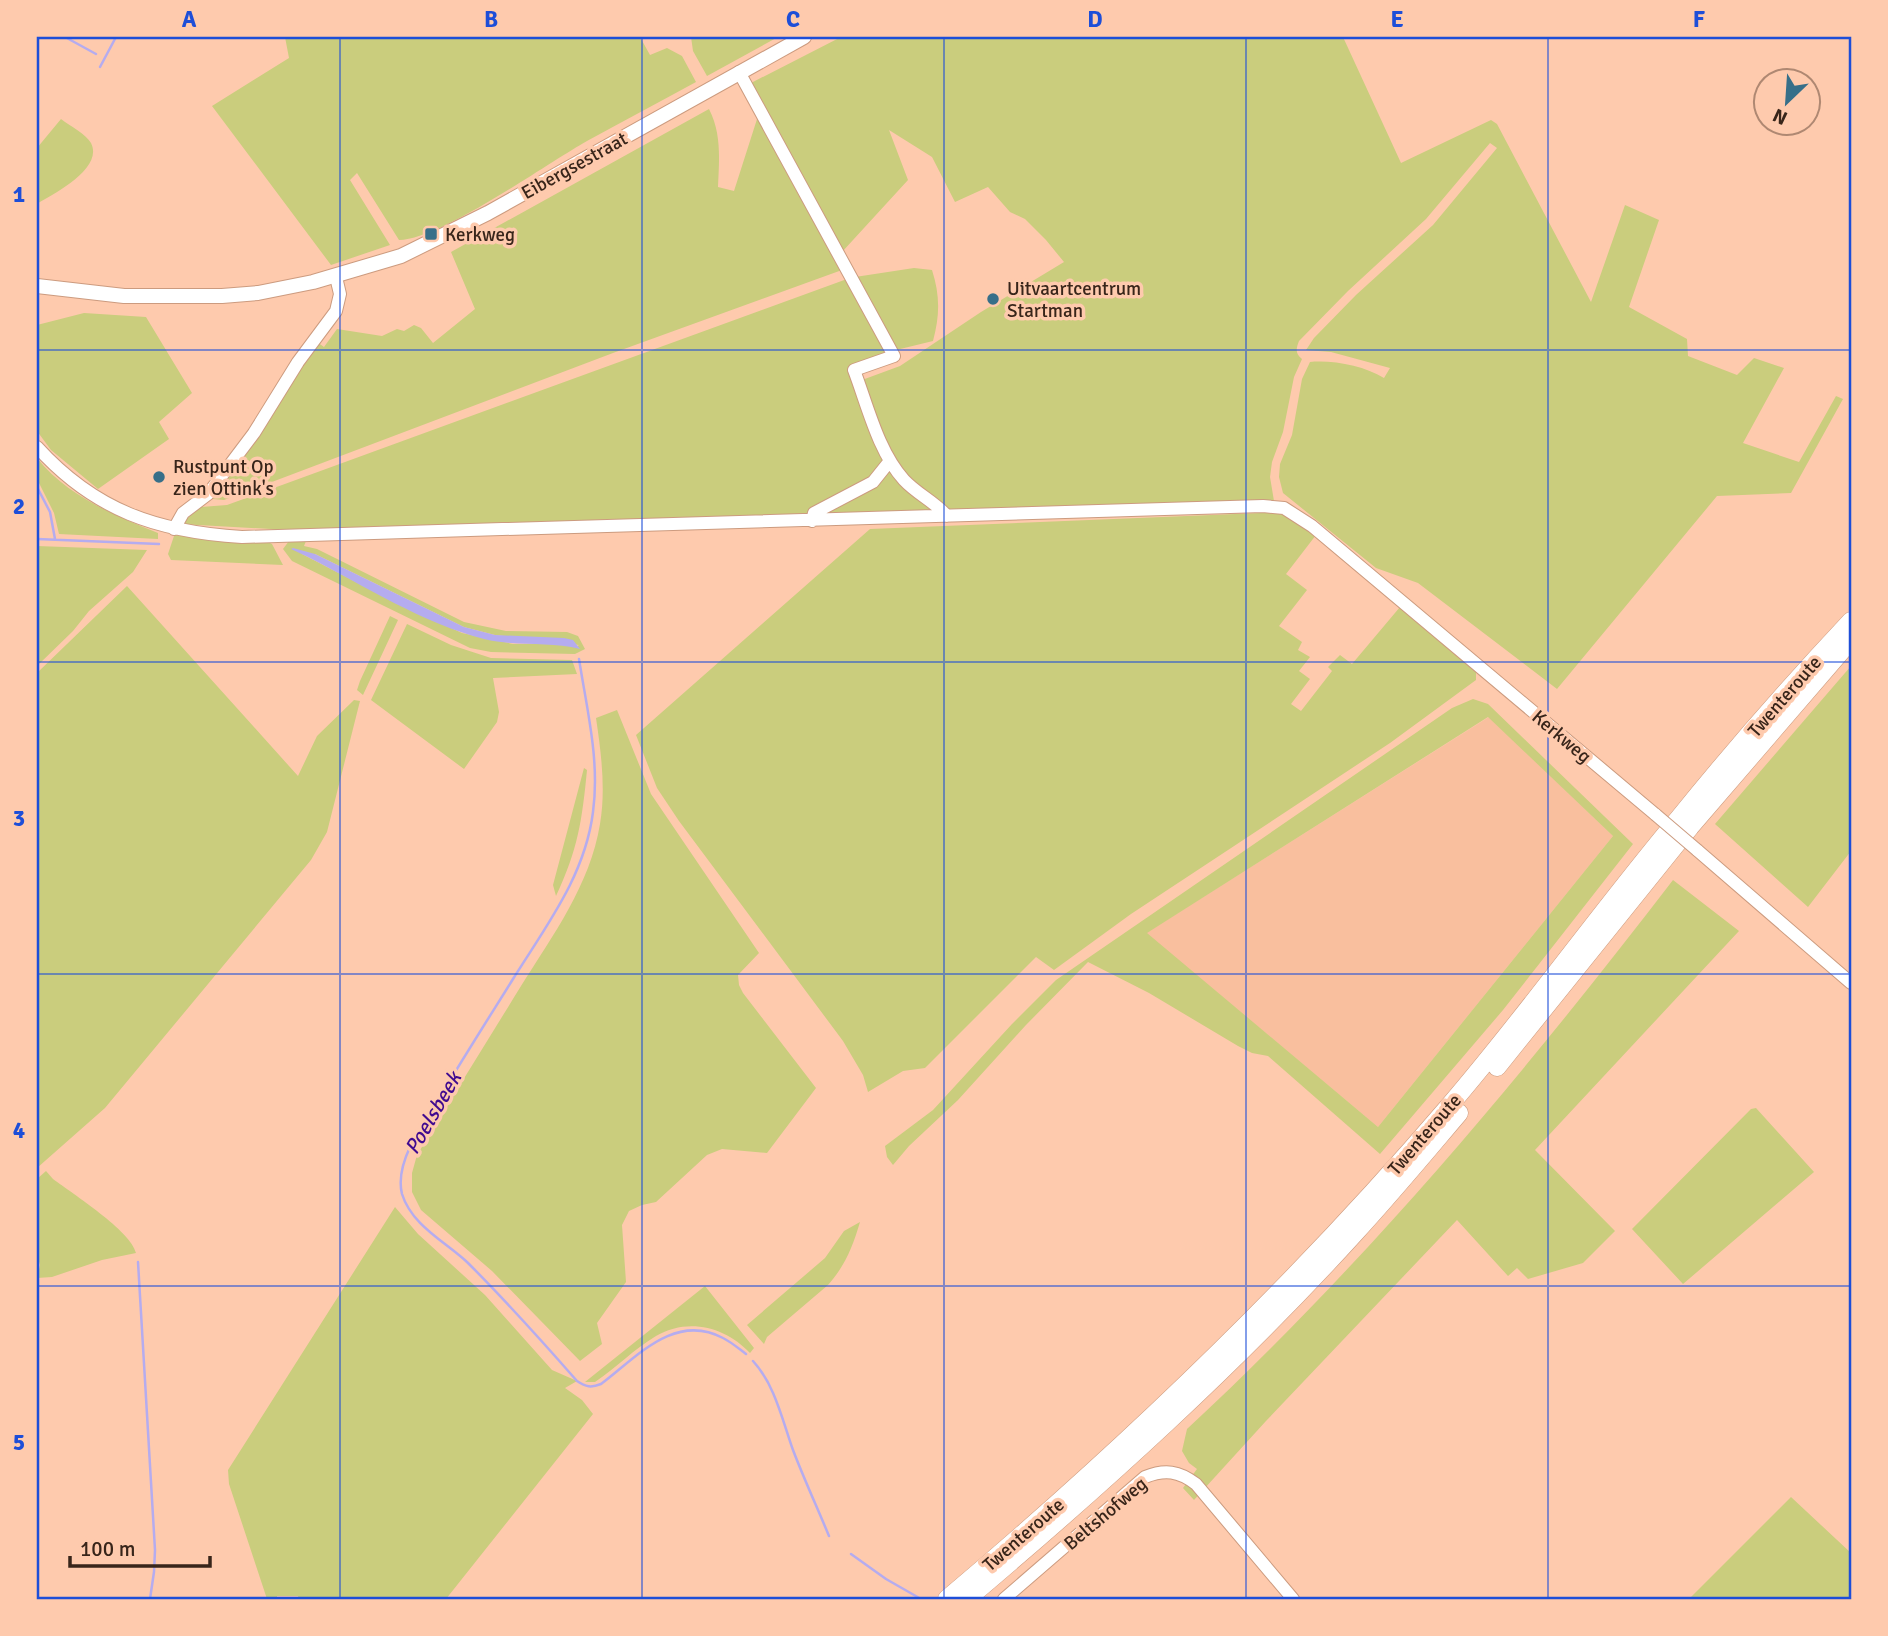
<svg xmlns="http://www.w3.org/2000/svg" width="1888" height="1636" viewBox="0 0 1888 1636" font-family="Signika,sans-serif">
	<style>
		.built { fill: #f9bf9e }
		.green { fill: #cacd7d; fill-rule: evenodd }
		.water { fill: #b5acef }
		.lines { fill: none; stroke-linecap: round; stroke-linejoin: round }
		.stream { stroke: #b5acef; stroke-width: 2.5 }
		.minor-casing { stroke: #cc9b7f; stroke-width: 14 }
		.major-casing { stroke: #cc9b7f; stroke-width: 16 }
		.highway-casing { stroke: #cc9b7f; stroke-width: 19 }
		.minor { stroke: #fff; stroke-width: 12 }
		.major { stroke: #fff; stroke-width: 14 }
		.highway { stroke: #fff; stroke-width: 18 }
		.minor-bridge-casing { stroke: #cc9b7f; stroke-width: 14; stroke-linecap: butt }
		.minor-bridge { stroke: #fff; stroke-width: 12 }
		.grid { fill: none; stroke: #1d4ed8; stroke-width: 2; stroke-opacity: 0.55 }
		.poi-dot { fill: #376f89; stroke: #fecaad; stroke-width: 2.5 }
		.labels { text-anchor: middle; stroke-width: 7; stroke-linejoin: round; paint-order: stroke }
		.street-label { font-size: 19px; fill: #38251a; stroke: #fecaad }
		.poi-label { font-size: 19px; fill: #38251a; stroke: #fecaad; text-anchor: start }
		.water-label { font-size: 21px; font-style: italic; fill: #400a90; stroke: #fecaad }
		.neatline { fill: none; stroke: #1d4ed8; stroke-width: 2.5 }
		.grid-label { font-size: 23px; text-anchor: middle; font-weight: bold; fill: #1d4ed8 }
	</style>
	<rect width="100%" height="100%" fill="#fecaad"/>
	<path class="built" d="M1489 717 1613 836 1378 1127 1146 933Z"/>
	<path class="green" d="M285 37H640L650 55 667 48 682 56 696 82C660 102 623 121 587 141 546 164 440 240 399 240L357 173 350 180 390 245 331 265 212 106 289 58Z
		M691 37H778L707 76 693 51Z
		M841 37H1343L1401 163 1491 120 1497 124 1591 302 1625 205 1659 220 1629 307 1687 339 1688 356 1737 375 1754 358 1784 368 1743 443 1799 462 1836 396 1843 399 1791 493 1717 496 1557 689 1418 583 1376 568 1283 493 1279 477 1280 464 1292 435 1302 379 1310 362C1334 360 1364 366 1384 378L1390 368 1331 352 1306 350 1314 338 1356 295 1433 225 1497 148 1490 143 1426 219 1348 291 1299 341C1296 349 1295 353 1302 359L1294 377 1283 432 1272 462 1270 477 1274 501 951 511 908 480 894 463 862 380 900 366 981 312 1064 262 1046 240 1025 219 1010 212 988 187 955 202 932 157 889 130 908 180 842 252 751 83Z
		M709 109C722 134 719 161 718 187L734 191 758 116 842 270 613 353 224 500 213 499 317 342 324 347 337 329 382 336 397 329 404 331 414 325 421 328 433 343 475 309 451 252Z
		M61 119C70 126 86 134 91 143 104 169 53 194 37 204V148Z
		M914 268 932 270C940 295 940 315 933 341L896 350 855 277Z
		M847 279 889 355 850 369 885 458 871 477 811 516 590 520 555 524 291 533 271 529 180 524 201 507 227 505Z
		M84 313 146 317 192 393 159 422 169 439 98 489 51 450 37 431V325Z
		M37 458C67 496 114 515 158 533V539L59 534 54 513 37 479Z
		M891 467 897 482 937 511 824 515C844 496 877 492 891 467Z
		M1287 512 1316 535 1286 574 1307 590 1279 626 1302 642 1298 650 1310 657 1299 671 1310 679 1291 704 1301 711 1332 671 1328 667 1340 655 1352 664 1400 607 1476 672V680L1390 743 1131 914 1054 970 1036 957 925 1068 903 1071 868 1092 863 1075 843 1041 679 821 657 788 636 735 870 529Z
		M179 534 266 541 272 544 283 565 171 560 168 554 174 536Z
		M289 541H306L304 546 317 549 464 622 506 631 567 632 578 636 585 649 575 654 491 652 470 648 292 561 283 549ZM302 554H315L464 627 495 635 579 645 575 647 564 644H513L462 633 385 597Z
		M37 546 147 550 133 572 89 611 73 631 37 666Z
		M127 586 298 776 317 736 354 700 360 701 327 832 311 860 105 1108 37 1168V673Z
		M390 616 398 620 363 695 357 690 360 681Z
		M407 624 451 645 491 658 572 660 577 674 493 678 499 712 497 722 464 769 371 700Z
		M1851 666V851L1808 907 1715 824Z
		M1473 699 1488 704 1633 844 1503 1010 1380 1154 1268 1056 1252 1053 1238 1046 1149 993 1088 962 1026 1025 958 1100 909 1146 893 1165 887 1157 885 1146 933 1110 1012 1024 1056 980 1452 708ZM1488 717 1613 836 1378 1127 1147 933Z
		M617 710 651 794 759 953 738 975 739 985 743 993 816 1088 767 1153 722 1149 707 1155 656 1202 642 1205 629 1211 622 1225 626 1282 597 1323 602 1344 580 1361 492 1271 421 1210 412 1192V1173L417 1155C451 1099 486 1043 521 986 553 935 590 885 600 824 606 789 601 752 596 718Z
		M584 768 587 770C582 821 578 849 556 896L553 885Z
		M1673 880 1739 931 1535 1150 1615 1231 1583 1263 1528 1279 1517 1268 1508 1276 1457 1220 1266 1421 1194 1500 1183 1488 1197 1469 1189 1463 1182 1451 1187 1429C1367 1262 1524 1074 1673 880Z
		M1756 1108 1814 1172 1683 1284 1632 1229 1751 1109Z
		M46 1171 53 1179C73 1194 131 1231 136 1253L102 1260 52 1277 37 1278 40 1265 37 1255V1179Z
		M395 1207 418 1234 485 1295 552 1370 577 1381 565 1388 582 1400 593 1414 446 1599H299L298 1596H277V1599H267L229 1484 228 1470Z
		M860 1222C853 1246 845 1266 828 1285L767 1337 764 1344 747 1325 825 1258 844 1231Z
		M705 1286 754 1348 750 1353C726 1327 688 1317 656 1336 634 1349 616 1368 595 1382H585Z
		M1791 1497 1851 1553V1599H1689Z"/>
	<path class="water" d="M293 548 315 554 464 627 495 635 564 638 573 640 580 649C549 641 517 647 484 639 422 623 365 586 308 557L291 549Z"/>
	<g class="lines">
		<path class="stream" d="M65 37 96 54
			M100 67 116 37
			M37 487 50 512 55 539
			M37 539 159 544
			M579 659C587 710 600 761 593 812 585 876 546 926 513 979 478 1035 443 1090 410 1147 403 1162 398 1178 402 1194 412 1226 446 1242 468 1263 506 1301 542 1341 577 1381 586 1387 591 1388 601 1384 636 1358 674 1312 723 1338 731 1342 738 1348 746 1354
			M138 1262 155 1550 154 1572 150 1599
			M753 1361C775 1385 782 1419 793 1450 804 1479 817 1507 829 1536
			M851 1554 886 1579 921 1599"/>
		<defs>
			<path id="minor" d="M739 72 894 356 854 370C868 407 878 451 904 480 917 494 935 502 947 516
				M37 447C95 511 158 532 242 537L1263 506 1284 508 1312 526 1656 815
				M812 521 814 513 873 482 889 462
				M174 529 183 513 208 494 254 433 298 362 336 311 340 294 336 277
				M1697 850 1851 983
				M1004 1599 1145 1477C1165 1469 1179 1471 1196 1484L1293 1599"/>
			<path id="major" d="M37 286 124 296H222L258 293 313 282 401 256 488 213 804 37"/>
			<path id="highway" d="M1497 1067 1690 827 1851 640
				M947 1599C1126 1448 1296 1285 1449 1106 1529 1013 1600 912 1679 818 1734 750 1792 684 1851 621
				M967 1599C1102 1485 1236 1364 1355 1233 1391 1194 1425 1153 1459 1113"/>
		</defs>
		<use href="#minor" class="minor-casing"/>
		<use href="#major" class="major-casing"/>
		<use href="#highway" class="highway-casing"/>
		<use href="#minor" class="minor"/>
		<use href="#major" class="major"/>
		<use href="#highway" class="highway"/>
		<defs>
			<path id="minor-bridge" d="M1656 815 1697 850"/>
		</defs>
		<use href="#minor-bridge" class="minor-bridge-casing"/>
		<use href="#minor-bridge" class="minor-bridge"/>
	</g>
	<path class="grid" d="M340 37V1599M642 37V1599M944 37V1599M1246 37V1599M1548 37V1599M37 350H1851M37 662H1851M37 974H1851M37 1286H1851"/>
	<g class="poi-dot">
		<rect x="424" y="227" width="14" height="14" rx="3.5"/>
		<circle cx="993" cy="299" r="7"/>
		<circle cx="159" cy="477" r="7"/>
	</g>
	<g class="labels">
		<g class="street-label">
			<text transform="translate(574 165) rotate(-29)" y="7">Eibergsestraat</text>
			<text transform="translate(1784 696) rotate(-49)" y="7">Twenteroute</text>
			<text transform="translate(1562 736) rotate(40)" y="7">Kerkweg</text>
			<text transform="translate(1424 1134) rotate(-49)" y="7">Twenteroute</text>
			<text transform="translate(1105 1513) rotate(-40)" y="7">Beltshofweg</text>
			<text transform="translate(1023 1534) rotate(-41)" y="7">Twenteroute</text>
		</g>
		<g class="poi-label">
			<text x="445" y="241">Kerkweg</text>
			<text x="1007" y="295">Uitvaartcentrum<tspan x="1007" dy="22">Startman</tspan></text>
			<text x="173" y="473">Rustpunt Op<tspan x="173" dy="22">zien Ottink's</tspan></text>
		</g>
		<g class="water-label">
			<text transform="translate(433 1113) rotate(-60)" y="7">Poelsbeek</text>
		</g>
	</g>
	<rect width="1888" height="1636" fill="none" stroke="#fecaad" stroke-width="77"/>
	<g transform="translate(1787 102) rotate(205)"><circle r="33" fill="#fecaad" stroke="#af8872" stroke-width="2"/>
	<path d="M0-5L12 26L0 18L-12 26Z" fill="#376f89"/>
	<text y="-10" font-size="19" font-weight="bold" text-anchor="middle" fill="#38251a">N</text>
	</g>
	<path d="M70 1556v10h140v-10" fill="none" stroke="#38251a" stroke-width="3.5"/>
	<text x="80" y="1556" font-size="21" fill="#38251a" stroke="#fecaad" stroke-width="5" paint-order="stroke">100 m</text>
	<rect x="38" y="38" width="1812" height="1560" class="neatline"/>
	<g class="grid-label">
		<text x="189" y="27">A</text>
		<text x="491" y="27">B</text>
		<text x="793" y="27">C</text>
		<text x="1095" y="27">D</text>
		<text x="1397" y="27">E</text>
		<text x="1699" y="27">F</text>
		<text x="19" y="202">1</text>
		<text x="19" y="514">2</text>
		<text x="19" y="826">3</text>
		<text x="19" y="1138">4</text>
		<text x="19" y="1450">5</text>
	</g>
</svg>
